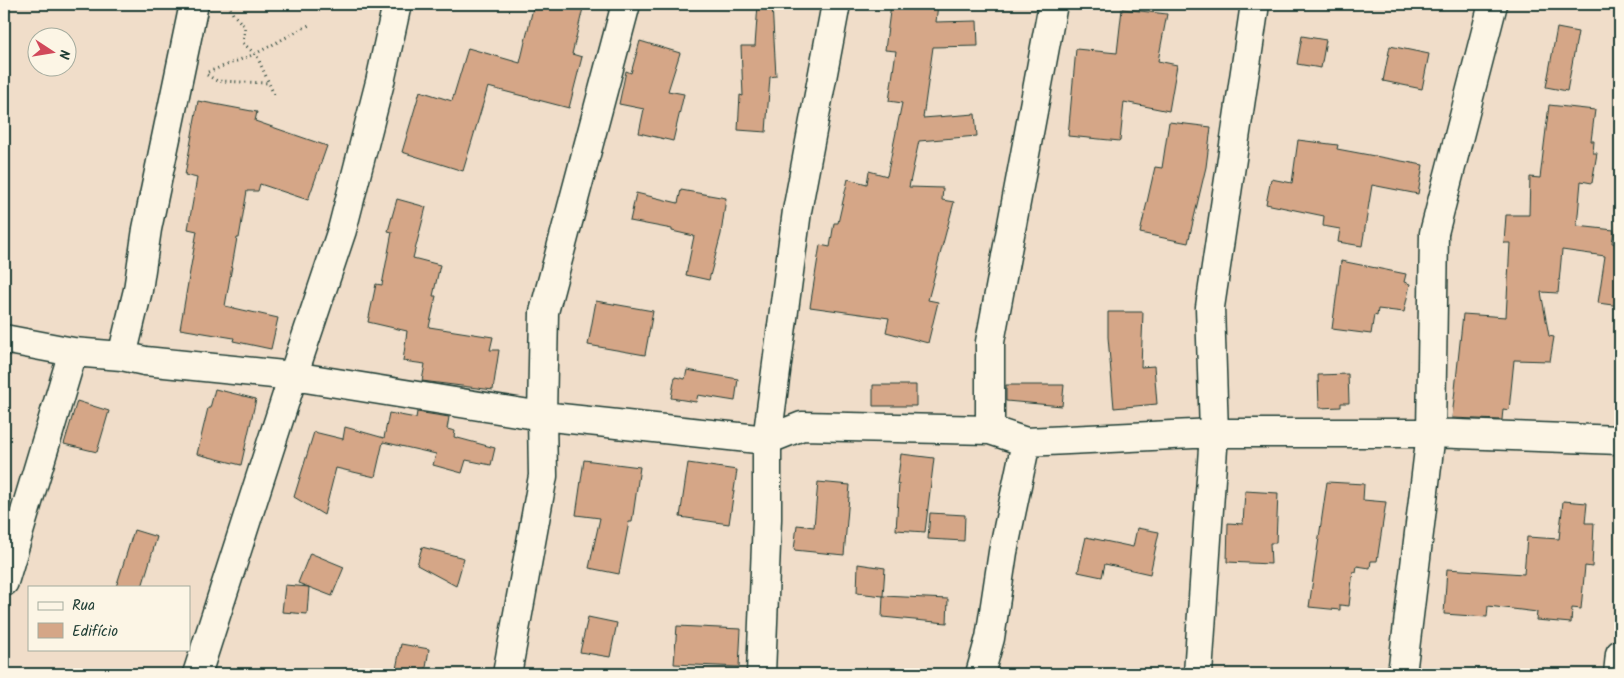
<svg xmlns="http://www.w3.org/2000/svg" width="1624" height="678" viewBox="0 0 1624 678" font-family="Kalam,sans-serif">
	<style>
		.building { fill: #d5a687; stroke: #1f3d34 }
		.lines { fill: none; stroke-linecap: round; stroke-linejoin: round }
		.minor-casing { stroke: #1f3d34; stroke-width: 31 }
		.path { stroke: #1f3d34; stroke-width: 3; stroke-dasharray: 1 4; stroke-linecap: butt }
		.minor { stroke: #fcf5e5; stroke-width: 28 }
	</style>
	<rect width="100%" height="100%" fill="#f0ddc9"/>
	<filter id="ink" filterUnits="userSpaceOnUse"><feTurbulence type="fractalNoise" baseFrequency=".02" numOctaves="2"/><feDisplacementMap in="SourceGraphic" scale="10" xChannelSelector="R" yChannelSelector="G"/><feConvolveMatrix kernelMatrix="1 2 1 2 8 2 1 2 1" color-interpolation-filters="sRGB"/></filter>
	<g filter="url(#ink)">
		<path class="building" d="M534 4H584L572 54 582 57 569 108 488 87 463 171 402 152 420 91 452 101 468 48 520 63Z
			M758 4H772L776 76 770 77 766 132 738 130 740 95 743 96 741 46H755Z
			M891 4H938L936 22 977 21 978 46 933 47 923 118 975 114 977 136 919 141 909 187 943 188 942 200 954 202 928 300 938 302 928 343 886 332 889 318 810 307 820 245 830 247 834 223H838L848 179 867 184 869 171 887 176 902 103 889 101 896 51 885 50Z
			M1122 9 1167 14 1158 61 1177 65 1169 111 1124 102 1120 141 1068 136 1076 49 1117 53Z
			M1557 28 1578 32 1567 91 1546 87Z
			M1302 36 1326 40 1321 68 1297 64Z
			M640 41 680 53 668 91 684 94 673 141 639 133 644 109 619 104 626 71 631 73Z
			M1390 46 1429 54 1422 89 1383 81Z
			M198 101 257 112 255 121 327 146 308 200 260 184 258 191H247L239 238H237L225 306 278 318 271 349 233 341 234 338 180 329 197 231 188 229 197 178 185 175Z
			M1549 105 1595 110 1591 141H1594L1593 153H1597L1592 183 1581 181 1577 226 1614 230 1612 243 1620 244V306L1598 303 1605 256 1562 250 1558 293 1541 292 1549 336 1554 337 1550 361 1514 360 1509 410 1503 409 1502 420 1452 418 1463 314 1506 317 1510 243H1504L1506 215H1529L1530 177 1540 178Z
			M1169 122 1211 127 1206 167 1188 243 1140 233 1155 167 1162 168Z
			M1298 140 1338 145 1337 149 1423 165 1418 194 1372 185 1362 246 1338 242 1340 229 1323 226 1324 216 1266 204 1271 179 1292 183Z
			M681 190 726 198 721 234 709 280 686 275 694 236 672 231V229L630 221 636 193 678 203Z
			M397 199 426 207 413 258 440 265 433 296H436L429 327 493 337 490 350H499L493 390 422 381 425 364 403 361 407 331 368 322 376 284 382 285 392 232 388 231Z
			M1341 261 1406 274 1404 282 1410 284 1404 312 1378 309 1377 316 1374 315 1371 334 1332 329Z
			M596 301 653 311 645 355 588 345Z
			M1108 312H1143L1141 367 1154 366 1157 404 1114 408 1108 337Z
			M687 370 738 379 735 401 698 395 696 402 671 398 675 377 685 379Z
			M1348 374 1349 403H1341V407L1319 408 1318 375Z
			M873 385H916V406H873Z
			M1006 385H1064L1062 406 1006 401Z
			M215 389 256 399 241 465 197 454 208 408H210Z
			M77 401 109 411 97 452 64 444Z
			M417 412 449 417 447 429 455 431 454 437 495 448 491 465 466 460 462 473 433 465 436 454 383 442 375 477 336 468 324 515 294 497 314 432 343 439 345 427 384 438 389 413 416 418Z
			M901 454 934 458 925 532 896 530 899 484H897Z
			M584 460 640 467 632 522H629L619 574 589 568 600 518 576 515Z
			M688 463 737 470 729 524 680 517Z
			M818 482 850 485 844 555 794 550 797 525 814 527Z
			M1327 482 1364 484 1363 500 1386 502 1377 561H1371L1370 568 1357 566 1356 572 1353 571 1349 606 1340 605V610L1309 607Z
			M1245 491 1278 493 1276 543H1270L1271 564 1227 562 1228 523 1243 524Z
			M1563 501 1587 503 1585 523H1594L1592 567 1585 566 1581 609 1572 608 1571 623 1536 620 1537 612 1488 606 1487 617 1444 614 1447 569 1524 574 1527 537 1559 539Z
			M930 513 965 515 964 541 928 539Z
			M1137 528 1159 532 1150 574 1105 564 1102 577 1078 572 1086 537 1133 547Z
			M134 530 157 537 142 587H116Z
			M422 547 464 558 456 586 417 565Z
			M310 553 344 567 332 596 298 583Z
			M858 564 885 568 883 596 857 593Z
			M285 585 309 587 307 614 282 612Z
			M883 596 948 599 947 623 882 617Z
			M588 617 617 623 610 657 580 652Z
			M677 626 741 629 739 667 674 664Z
			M401 644 429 649 425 674H395Z"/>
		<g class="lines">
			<defs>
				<path id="minor" d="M4 339 73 352 122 356 138 290 147 229 194 4
					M122 356 145 361 293 376 542 416 767 440 802 426 990 430 1026 442 1214 433H1431L1620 440
					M990 430V342L1053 4
					M4 582 73 352
					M197 674 293 376 342 230 380 82 397 4
					M507 674 543 476 542 416 544 312 626 4
					M761 674 767 519V440L797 211 836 4
					M980 674 990 638 1003 552 1026 442
					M1198 674 1214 433 1210 307 1255 4
					M1402 674 1431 433 1434 233 1493 4
					M1618 674 1620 654"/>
			</defs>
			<use href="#minor" class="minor-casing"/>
			<path class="path" d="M228 4 233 14 245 27 243 43 257 56 275 97
				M208 72 255 54 311 24
				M207 75 217 81 269 83"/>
			<use href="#minor" class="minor"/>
		</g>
	</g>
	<rect width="1624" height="678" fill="none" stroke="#fcf5e5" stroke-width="20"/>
	<rect x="10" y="10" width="1604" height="658" fill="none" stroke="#1f3d34" stroke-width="2" filter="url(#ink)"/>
	<rect x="28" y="586" width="162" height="65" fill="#fcf5e5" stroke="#a4ab9e"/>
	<rect x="38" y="602" width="25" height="8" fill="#fcf5e5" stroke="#a4ab9e"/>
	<text x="72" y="610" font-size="15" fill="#1f3d34">Rua</text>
	<rect x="38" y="623" width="25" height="15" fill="#d5a687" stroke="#a4ab9e"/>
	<text x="72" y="636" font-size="15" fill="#1f3d34">Edifício</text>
	<g transform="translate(52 52) rotate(102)"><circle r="24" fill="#fcf5e5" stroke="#a4ab9e"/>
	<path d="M0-4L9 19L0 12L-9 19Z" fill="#d1495b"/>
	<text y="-8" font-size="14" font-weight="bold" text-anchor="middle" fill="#1f3d34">N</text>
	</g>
</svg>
